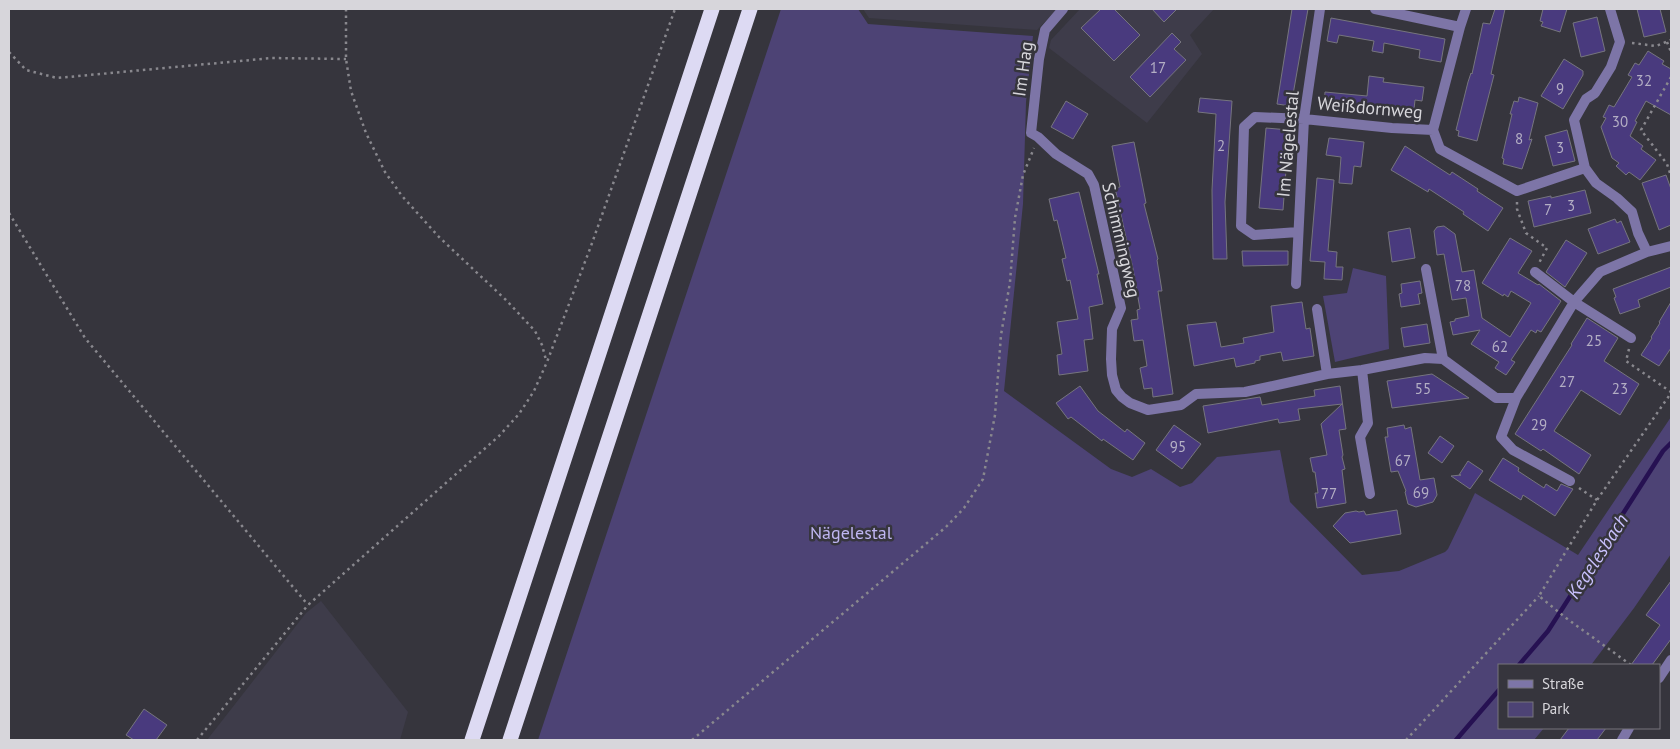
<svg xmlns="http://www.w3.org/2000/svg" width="1680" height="749" viewBox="0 0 1680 749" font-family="'PT Sans',sans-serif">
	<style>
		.built { fill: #3e3c4a }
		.green { fill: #4d4375 }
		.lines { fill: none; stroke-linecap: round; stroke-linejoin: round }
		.stream { stroke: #261152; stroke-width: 4.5 }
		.building { fill: #493a7e; stroke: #76757e }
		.path { stroke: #89888e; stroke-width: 2.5; stroke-dasharray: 2.5 4; stroke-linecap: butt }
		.street { stroke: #7d75a7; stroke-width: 10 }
		.highway { stroke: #dddaf3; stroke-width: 15 }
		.labels { text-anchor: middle; stroke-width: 5; stroke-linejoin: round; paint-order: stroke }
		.number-label { font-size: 15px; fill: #b4afc4 }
		.street-label { font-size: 18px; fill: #d7d6db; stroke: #36353d }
		.park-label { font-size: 18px; fill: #bfb6f2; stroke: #36353d }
		.water-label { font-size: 19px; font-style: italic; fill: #c8c0fc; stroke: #36353d }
	</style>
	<rect width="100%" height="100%" fill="#36353d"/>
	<path class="built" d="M863 9H1057L1037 30 869 18Z
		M1080 9H1214L1190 35 1202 54 1147 123 1049 48 1051 40Z
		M321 601 408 712 400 740H207L306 613Z"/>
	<path class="green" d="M781 9H858L868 24 1033 36 1026 102 1023 204 1004 391 1111 469 1132 477 1151 469 1180 487 1192 483 1217 457 1280 450 1290 502 1362 575 1399 571 1445 552 1448 549 1475 493 1578 555 1671 417V554L1634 608 1591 665H1499V728H1544L1534 740H538Z
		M1353 268 1386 276 1389 349 1335 362 1323 296 1347 293Z"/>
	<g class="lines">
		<path class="stream" d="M1519 665 1548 631 1663 451 1671 443
			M1456 740 1499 690"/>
	</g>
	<path class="building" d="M1101 9H1114L1140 35 1114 61 1081 28Z
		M1152 9H1177L1164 22Z
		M1292 9H1308L1291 106 1277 104Z
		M1495 9H1505L1491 74 1494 75 1477 141 1458 136 1459 131 1456 130 1468 82 1471 73 1472 74 1483 23 1490 24Z
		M1543 9H1567L1560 32 1541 26 1543 22 1540 21Z
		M1637 9H1660L1666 32 1644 37Z
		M1597 17 1605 51 1581 57 1573 23Z
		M1331 18 1445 39 1441 62 1419 58 1420 50 1384 43 1383 53 1372 51 1374 41 1339 35 1337 43 1327 41Z
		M1172 33 1181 42 1174 49 1186 60 1150 97 1130 77Z
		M1648 51 1664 61 1662 64 1671 69V115L1646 101 1635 121 1637 122 1630 136 1643 146 1641 149 1656 160 1640 180 1629 172 1626 175 1616 166 1619 163 1612 158 1601 127 1606 118 1603 117 1609 105 1614 107 1632 77 1628 75 1635 63 1639 65Z
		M1564 59 1583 71V75L1563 109 1541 96Z
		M1369 76 1384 78 1383 82 1424 87 1422 101 1415 100 1414 109 1403 108 1402 114 1324 106 1325 92 1367 96Z
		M1519 97 1538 103 1529 140 1532 139 1522 169 1503 164 1504 159 1502 158 1512 114H1510L1514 101 1518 102Z
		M1200 98 1232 101 1225 202 1227 259H1213L1212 190 1216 114 1198 112Z
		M1066 101 1088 114 1073 139 1051 127Z
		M1266 128 1289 130 1283 210 1259 208Z
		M1567 130 1575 161 1553 166 1545 136Z
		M1329 138 1364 142 1361 167 1354 166 1352 184 1339 183 1341 157 1326 155Z
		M1134 142 1146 203 1144 204 1158 259 1157 260 1162 291H1158L1173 394 1153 397 1152 388 1144 389 1140 368 1147 366 1143 340 1134 341 1131 320 1138 319 1137 310 1140 309 1133 269 1115 188 1120 187 1112 146Z
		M1405 146 1450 175 1452 172 1478 189 1477 191 1503 208 1488 231 1463 214 1464 212 1429 189 1428 192 1391 170Z
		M1666 175 1671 189V225L1659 230 1642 183Z
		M1317 178 1334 180 1328 251 1337 252 1336 267H1343L1342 280 1324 279 1325 262 1310 261Z
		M1585 190 1591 213 1534 227 1528 201 1551 196V198Z
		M1079 192 1099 274H1097L1103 304 1089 307 1093 339 1084 340 1088 371 1059 375 1057 355 1062 354 1057 322 1078 319 1070 280 1067 281 1062 259 1066 258 1057 220 1054 221 1049 199Z
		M1615 219 1617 223 1621 221 1630 242 1598 254 1588 229Z
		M1444 226 1455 234 1462 272 1474 270 1482 318 1510 337 1531 303 1511 291 1508 297 1504 294 1503 296 1482 283 1510 238 1532 251 1518 273 1538 285 1539 284 1561 301 1541 332 1537 330 1536 333 1531 330 1511 360 1515 362 1506 375 1495 368 1499 362 1471 344 1480 330 1453 335 1450 322 1455 321V319L1469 316 1466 298 1452 300 1444 254 1437 255 1434 231 1437 227Z
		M1410 228 1415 258 1392 262 1388 232Z
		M1566 240 1587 253 1565 287 1546 272Z
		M1242 251H1288V265L1243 266Z
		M1671 267V287L1638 300 1640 307 1620 314 1614 298 1616 297 1613 289Z
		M1420 281 1422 293 1418 294 1420 304 1401 307 1399 294 1402 293 1401 284Z
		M1302 302 1306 329 1310 328 1314 356 1283 361 1281 352 1260 356V360L1255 361V363L1236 367 1234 358 1194 366 1187 325 1216 322 1221 347 1244 343 1243 338 1274 332 1271 306Z
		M1671 302V348L1659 366 1641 355 1652 338 1651 337 1660 323 1659 322Z
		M1587 318 1618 338 1604 361 1639 384 1620 415 1581 390 1554 431 1591 455 1579 474 1543 449 1541 451 1515 434 1572 345 1571 344Z
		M1427 324 1430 343 1404 347 1401 328Z
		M1432 374 1469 398 1392 408 1387 381Z
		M1080 386 1098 411 1125 432 1127 429 1145 443 1133 460 1103 439 1102 441 1071 417 1068 419 1056 403Z
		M1340 386 1346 429 1339 430 1343 455 1342 457 1345 469 1342 470 1346 503 1317 508 1315 493H1318L1315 472H1313L1310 458 1327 455 1321 424 1342 404 1298 409 1300 420 1279 423 1278 419 1208 433 1203 406 1260 397 1262 405 1315 396 1314 390Z
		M1174 425 1201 444 1182 469 1156 450Z
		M1404 425 1405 429 1411 427 1420 480 1434 478 1437 495 1433 502 1416 507 1408 504 1405 492 1406 491 1398 471 1391 472 1385 437H1388L1387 428Z
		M1440 436 1454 446 1442 463 1428 453Z
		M1503 458 1519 468 1518 471 1544 488 1546 484 1557 491 1561 484 1573 489 1555 516 1523 495 1521 500 1489 480Z
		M1468 461 1483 471 1470 489 1451 476 1461 475H1459Z
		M1397 510 1401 534 1350 543 1333 526 1345 513 1356 511 1359 512 1364 511 1366 515Z
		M1671 581V639L1652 665H1631L1660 625 1646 615Z
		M144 709 167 725 156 740H134L126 735Z
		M1569 728H1606L1597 740H1560Z"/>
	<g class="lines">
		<path class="path" d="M346 9V59L351 91 366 133 385 172 402 196 439 237 506 300 535 331 542 345 546 360
			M1667 42 1671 52
			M1632 43 1656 46 1671 40
			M9 52 26 70 57 78 272 58 346 59
			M1671 77 1641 130 1667 164 1671 176
			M1517 202V209L1526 233 1547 248 1539 263
			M9 213 85 338 308 605
			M1629 349 1626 361 1671 392
			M1579 488 1597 500
			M1631 665 1566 618 1539 596 1597 500 1671 393
			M197 740 308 605 499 436 519 414 534 391 547 362 591 246 675 9
			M692 740 946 527 964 508 983 479 995 415 1001 335 1010 282 1015 218 1023 175 1034 148
			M1406 740 1539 596"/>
		<path class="street" d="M1063 9 1045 30 1039 59 1031 133 1038 137 1056 154 1088 174 1094 185 1121 308 1112 329 1111 359 1112 375 1116 390 1122 397 1130 403 1148 410 1181 405 1196 394 1245 392 1327 374 1362 370 1425 358 1443 359 1496 398H1516L1574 302 1600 272 1647 252 1671 246
			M1375 9 1460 27
			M1466 9 1460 27 1433 130 1440 149 1517 191 1585 168
			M1610 9 1620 42 1611 67 1595 93 1586 99 1574 120 1585 168 1596 183 1617 198 1632 212 1638 233 1647 252
			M1298 232 1254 235 1241 226 1244 127 1255 117 1304 119 1392 128 1433 130
			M1426 269 1443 359
			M1535 272 1574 302 1631 338
			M1296 284 1304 119 1320 9
			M1317 309 1327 374
			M1362 370 1368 423 1360 437 1370 494
			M1516 398 1501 437 1513 450 1570 481
			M1659 678 1671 660
			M1622 740 1629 728"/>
		<path class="highway" d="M472 740 712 9
			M510 740 750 9"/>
	</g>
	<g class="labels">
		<g class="number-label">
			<text x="1158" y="73">17</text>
			<text x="1644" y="86">32</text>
			<text x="1560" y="94">9</text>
			<text x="1620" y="127">30</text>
			<text x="1519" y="144">8</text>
			<text x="1221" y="151">2</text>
			<text x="1560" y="153">3</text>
			<text x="1571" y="211">3</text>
			<text x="1548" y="215">7</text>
			<text x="1463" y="291">78</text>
			<text x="1594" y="346">25</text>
			<text x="1500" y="352">62</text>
			<text x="1567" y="387">27</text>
			<text x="1423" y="394">55</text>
			<text x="1620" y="394">23</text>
			<text x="1539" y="430">29</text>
			<text x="1178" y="452">95</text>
			<text x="1403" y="466">67</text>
			<text x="1421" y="498">69</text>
			<text x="1329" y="499">77</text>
		</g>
		<g class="street-label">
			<text transform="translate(1023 69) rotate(-82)" y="6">Im Hag</text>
			<text transform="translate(1370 108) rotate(5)" y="6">Weißdornweg</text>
			<text transform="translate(1288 144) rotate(-85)" y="6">Im Nägelestal</text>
			<text transform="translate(1121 240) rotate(77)" y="6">Schimmingweg</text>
		</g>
		<g class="park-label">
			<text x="851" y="539">Nägelestal</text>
		</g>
		<g class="water-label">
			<text transform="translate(1597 556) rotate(-57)" y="7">Kegelesbach</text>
		</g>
	</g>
	<rect width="1680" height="749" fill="none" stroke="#d7d6db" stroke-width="20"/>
	<rect x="1498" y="664" width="162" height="65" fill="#36353d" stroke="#76757c"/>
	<rect x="1508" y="680" width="25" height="8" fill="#7d75a7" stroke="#76757c"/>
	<text x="1542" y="689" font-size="15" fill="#d7d6db">Straße</text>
	<rect x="1508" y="702" width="25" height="15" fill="#4d4375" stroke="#76757c"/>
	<text x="1542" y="714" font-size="15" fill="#d7d6db">Park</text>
</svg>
